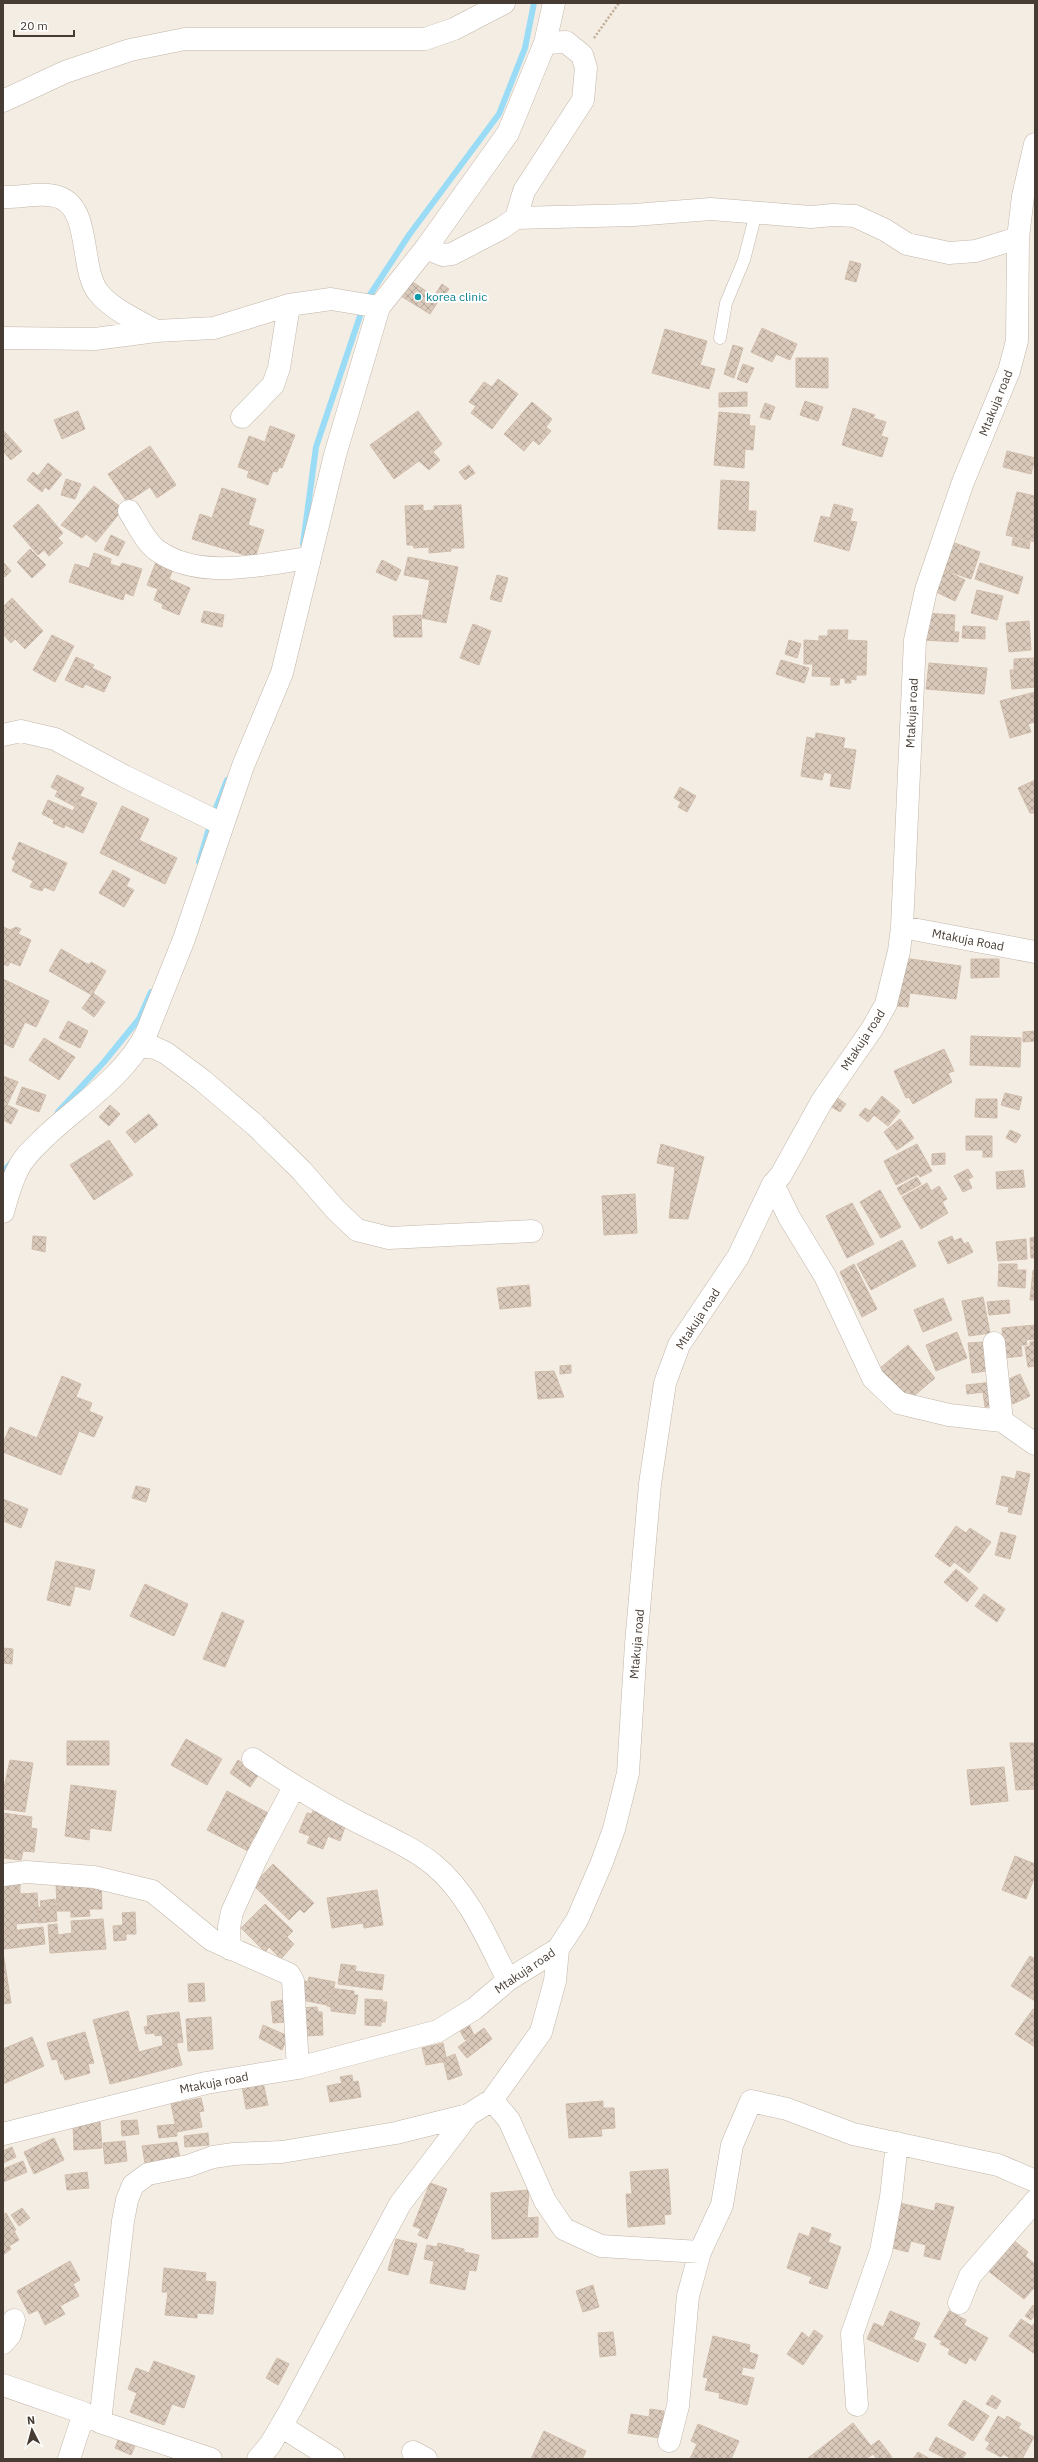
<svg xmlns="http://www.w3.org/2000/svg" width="1038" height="2462" viewBox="0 0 1038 2462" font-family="'IBM Plex Sans',sans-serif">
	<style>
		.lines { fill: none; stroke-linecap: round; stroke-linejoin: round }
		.stream { stroke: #9adcf6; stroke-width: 6 }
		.building { fill: url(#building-cross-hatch); stroke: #d1bdab }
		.service-casing { stroke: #c3b6a9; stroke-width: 13 }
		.minor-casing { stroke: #c3b6a9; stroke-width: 23 }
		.tertiary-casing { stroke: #c3b6a9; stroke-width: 23 }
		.path { stroke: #c3ad95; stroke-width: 2.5; stroke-dasharray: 2 2; stroke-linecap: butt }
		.service { stroke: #fff; stroke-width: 12 }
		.minor { stroke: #fff; stroke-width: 22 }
		.tertiary { stroke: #fff; stroke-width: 22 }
		.culture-dot { fill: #0f9aa8; stroke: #fff; stroke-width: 1.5 }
		.labels { text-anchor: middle; stroke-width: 4; stroke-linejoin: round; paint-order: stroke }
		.culture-label { font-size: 12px; fill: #0d838f; stroke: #fff; text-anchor: start }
		.street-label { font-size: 12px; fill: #463c33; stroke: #fff }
	</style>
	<defs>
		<pattern id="building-cross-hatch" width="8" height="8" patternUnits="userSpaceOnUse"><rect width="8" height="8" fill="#d9c9bb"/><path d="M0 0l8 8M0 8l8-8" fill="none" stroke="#b2a499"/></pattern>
	</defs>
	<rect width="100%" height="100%" fill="#f3ede4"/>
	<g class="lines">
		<path class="stream" d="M303 544 316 447 364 304 409 235 499 114 525 48 534 3
			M199 862 212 818 227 780
			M58 1112 104 1062 139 1019 151 992
			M3 1172 11 1163"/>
	</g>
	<path class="building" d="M850 261 861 264 856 282 845 279Z
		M407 278 439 300 430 314 396 293Z
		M442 284 449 289 443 298 436 293Z
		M762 328 797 344 790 360 776 354 772 362 751 352Z
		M665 329 707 341 700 365 715 369 709 389 652 373Z
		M733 345 743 348 734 378 724 374Z
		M796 358H828V388L796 387Z
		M743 364 754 368 747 383 737 379Z
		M498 379 518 394 492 429 471 413 476 406 469 402 484 382 492 387Z
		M747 392V406L719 407V393Z
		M805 401 823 407 818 421 800 415Z
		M532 402 552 419 546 427 551 431 539 445 533 440 524 451 504 434Z
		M765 403 775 407 770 420 760 417Z
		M853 408 875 415 873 418 886 422 881 436 888 438 882 457 842 445Z
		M78 411 85 429 62 439 54 420Z
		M418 411 442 444 433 452 440 460 429 470 419 461 394 479 370 445Z
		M719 412 750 415 749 426H755L753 450 745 449 744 468 714 465Z
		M270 426 295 435 282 468 279 467 277 472 273 471 268 485 247 477 249 471 238 467 249 436 265 442Z
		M3 430 22 451 11 460 3 451Z
		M150 446 176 485 157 498 150 487 127 502 108 474Z
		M1007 451 1035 458 1031 474 1003 467Z
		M48 463 62 474 49 490 45 487 42 492 27 480 33 472 38 476Z
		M469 465 475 473 465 480 459 472Z
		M66 479 81 484 75 499 61 495Z
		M721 480 749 482 748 511H756L755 531 718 529Z
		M94 486 123 509 96 542 86 534 82 538 61 525Z
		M222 488 256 499 248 525 264 530 255 558 192 539 200 514 212 518Z
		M1017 492 1035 496V542L1006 535Z
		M38 504 63 533 58 538 63 543 49 556 44 550 38 555 13 526Z
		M834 504 853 509 850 521 857 522 849 551 814 541 821 516 830 518Z
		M423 505V511L434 510V506L461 505 464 548H451V551L429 553V547L414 548 413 545H407L405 506Z
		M111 535 125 542 118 556 104 550Z
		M1013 538 1030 542 1029 549 1012 545Z
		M949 541 980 552 971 579 939 568Z
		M30 549 46 565 32 578 17 562Z
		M94 553 111 559 110 564 120 567 122 563 142 569 133 596 125 593 123 600 69 582 75 564 89 568Z
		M408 557 458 567 446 623 422 618 430 580 404 575Z
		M382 560 401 570 396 581 376 572Z
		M3 562 11 571 5 577 3 575Z
		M156 562 173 569 169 579 190 588 179 615 162 608 163 604 154 600 158 589 147 585Z
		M980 563 1023 577 1018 594 975 579Z
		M944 570 965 580 955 601 934 591Z
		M497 575 508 578 501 602 490 599Z
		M977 590 1003 596 997 620 971 613Z
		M12 598 43 631 25 649 15 639 11 643 3 634V607Z
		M204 611 224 615 222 627 201 622Z
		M924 613 955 615 954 632H959L958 642 923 640Z
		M421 615 422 637H394L393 616Z
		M1029 621 1031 650 1009 652 1006 623Z
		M473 624 491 631 479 665 460 658Z
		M963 626 985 627V639L962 638Z
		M828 630H848L847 640 867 641 866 675H856V680L851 679V683H845V678H840L839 685H831V677L812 676 813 664H804V640L819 641V636H828Z
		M52 635 74 646 55 682 33 670Z
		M789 640 801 644 797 658 785 654Z
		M76 657 94 665 92 668 111 677 104 692 85 684 83 688 65 680Z
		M1035 658V687L1012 689 1010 670H1014V659Z
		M781 660 809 668 804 683 776 674Z
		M929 663 987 668 984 694 926 689Z
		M1035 692V722L1028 724 1031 732 1010 738 1000 701Z
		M816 733 845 738 843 748 856 750 850 789 830 786 832 774 824 772 822 780 801 776 807 737 815 739Z
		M57 775 84 788 74 806 55 796 58 791 51 787Z
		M1035 780V813H1030L1018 788Z
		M680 787 696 796 687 812 678 807 681 802 674 798Z
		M80 796 97 803 83 833 65 825 64 828 53 823 54 820 42 814 48 800 73 811Z
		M122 806 149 819 139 840 177 858 165 884 100 853Z
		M19 842 67 863 54 891 44 887 42 891 30 887 33 881 12 871 16 861 12 859Z
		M113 870 130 879 126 886 134 890 124 907 99 893Z
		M3 927 10 930 16 927 21 929 18 934 31 940 20 966 10 962 8 966 3 964Z
		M61 949 89 965 91 962 106 971 92 995 49 971Z
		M903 958 961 966 956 999 910 993 908 1007 897 1006Z
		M971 959H999V977L971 978Z
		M3 979 49 1001 36 1027 25 1022 13 1048 3 1043Z
		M93 993 105 1002 94 1017 82 1008Z
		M68 1021 88 1031 80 1048 59 1038Z
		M1035 1031V1041L1023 1042V1032Z
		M971 1036 1021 1038 1020 1067 970 1065Z
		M44 1038 75 1057 59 1080 29 1060Z
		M944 1049 954 1071 948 1073 952 1082 913 1104 909 1097 906 1098 894 1071Z
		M3 1076 18 1082 7 1105 18 1110 11 1124 3 1120Z
		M22 1087 46 1095 39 1112 16 1104Z
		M1005 1093 1022 1097 1019 1110 1001 1105Z
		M882 1096 900 1111 888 1126 874 1115 868 1122 859 1115 865 1108 870 1111Z
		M836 1097 846 1104 840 1112 830 1106Z
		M976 1099H997V1118L975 1117Z
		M110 1105 120 1114 109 1126 99 1117Z
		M149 1114 158 1125 135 1143 126 1132Z
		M900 1119 914 1138 897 1150 884 1132Z
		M1010 1130 1021 1135 1016 1143 1006 1138Z
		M966 1136H992V1157H983V1150H966Z
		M109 1140 133 1175 94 1200 70 1165Z
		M661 1144 704 1157 688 1219 669 1218 675 1167 657 1163Z
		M917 1144 932 1171 920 1177 918 1174 896 1185 884 1161Z
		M945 1153V1164L932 1165V1154Z
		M968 1169 973 1177 968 1179 972 1188 963 1192 954 1176Z
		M1023 1170 1025 1187 997 1189 996 1172Z
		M917 1177 921 1184 901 1195 897 1188Z
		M927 1183 931 1191 939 1186 947 1199 942 1202 948 1213 921 1229 902 1197Z
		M880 1190 901 1227 881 1238 860 1202Z
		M635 1194 637 1233 604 1235 602 1196Z
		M852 1203 874 1244 847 1258 826 1216Z
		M33 1236 46 1237 45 1252 32 1249Z
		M952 1236 954 1241 961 1238 964 1244 968 1242 973 1252 948 1264 938 1242Z
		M1035 1237V1258H1031L1030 1238Z
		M1026 1239 1027 1259 998 1261 996 1242Z
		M902 1240 916 1266 871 1290 857 1264Z
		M854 1264 877 1309 862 1317 840 1272Z
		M999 1264H1017V1270H1026L1025 1288 998 1286Z
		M1033 1270H1035V1300H1030Z
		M529 1285 531 1306 500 1309 497 1288Z
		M983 1297 990 1333 969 1336 962 1301Z
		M943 1298 952 1320 923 1332 914 1310Z
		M1009 1300 1010 1313 989 1315 987 1302Z
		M1035 1325V1339L1026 1340 1027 1345H1021L1022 1356 1004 1358 1002 1328Z
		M957 1332 967 1358 936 1371 926 1345Z
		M1035 1341V1366L1028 1367 1025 1347 1030 1346V1342Z
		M983 1342 986 1371 972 1373 968 1343Z
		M908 1345 935 1378 908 1401 880 1368Z
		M571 1365V1373L560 1374V1366Z
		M554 1371 564 1397 538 1399 535 1372Z
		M1020 1374 1030 1396 1013 1404 1002 1382Z
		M62 1376 81 1384 76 1397 92 1403 89 1411 103 1417 94 1437 79 1431 61 1475 3 1452V1443L10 1427 37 1438Z
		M993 1382 995 1406 985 1407 983 1392 967 1394 966 1385Z
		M1017 1471 1030 1474 1021 1515 1008 1512 1009 1507 996 1504 1002 1476 1015 1479Z
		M136 1486 150 1489 146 1502 132 1498Z
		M3 1499 28 1509 21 1528 3 1521Z
		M956 1526 966 1533 970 1528 991 1542 969 1573 954 1562 950 1567 935 1556Z
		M1001 1532 1016 1536 1010 1559 995 1555Z
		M56 1561 95 1570 90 1590 75 1586 70 1606 47 1600Z
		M956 1569 978 1588 967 1602 944 1582Z
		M145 1584 188 1604 174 1636 130 1616Z
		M984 1594 1005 1609 997 1622 975 1606Z
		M222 1612 244 1621 225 1667 203 1659Z
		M3 1648 13 1649 12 1664 3 1663Z
		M186 1739 222 1759 207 1785 171 1765Z
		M67 1741H109V1765H67Z
		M1010 1743H1035V1789L1016 1790Z
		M10 1760 33 1763 25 1812 3 1809V1792Z
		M238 1760 259 1774 250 1787 230 1773Z
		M1004 1767 1008 1801 971 1805 967 1770Z
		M71 1785 116 1791 111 1831 90 1828 89 1840 65 1836Z
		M227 1791 270 1814 250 1852 207 1830Z
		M314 1808 346 1824 340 1841 328 1836 323 1849 307 1843 310 1836 299 1832 307 1813 312 1814Z
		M3 1813 32 1817 31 1828 37 1829 34 1852 23 1851 21 1860 3 1858Z
		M1015 1856 1035 1864V1876L1026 1899 1002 1890Z
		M273 1864 314 1903 304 1913 300 1909 289 1920 253 1885Z
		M101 1880 102 1909H89L90 1916 71 1917V1911H57L56 1883Z
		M20 1881V1894L37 1893 39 1922 16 1924 17 1934 3 1935V1882Z
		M377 1890 383 1925 364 1928 363 1923 332 1928 327 1898Z
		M55 1899 57 1921 38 1923 37 1908 41 1907 40 1901Z
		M265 1904 293 1931 287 1937 294 1944 281 1959 269 1947 265 1952 241 1928Z
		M135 1912 136 1934H126V1940L114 1941 113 1926 123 1925 122 1913Z
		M103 1919 106 1949 50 1953 48 1925 57 1924 58 1935 72 1933 71 1921Z
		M43 1927 45 1944 4 1949 3 1932Z
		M3 1952 11 2003 3 2004Z
		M1030 1956 1035 1959V2001L1011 1986Z
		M341 1964 356 1966 355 1971 384 1975 382 1990 338 1984Z
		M309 1977 335 1982 331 2002 327 2001V2005L302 2000 305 1981 308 1982Z
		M204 1983 205 2001 189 2002 188 1984Z
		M329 1988 354 1991V1995H358L355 2014 331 2011V2007L327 2006Z
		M365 1999 383 2000 382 2002H387L385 2022H381V2026L365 2025Z
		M283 2000 286 2022 273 2023 271 2002Z
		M317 2007 318 2012H322L323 2035 304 2036 298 2008Z
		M1033 2009 1035 2010V2047L1015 2034Z
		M128 2011 139 2052 176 2042 182 2065 110 2084 93 2020Z
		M179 2012 183 2042 163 2045 162 2035 155 2036V2033L146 2034 144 2027 148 2026 147 2016Z
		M211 2017 213 2049 188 2051 186 2019Z
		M468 2022 474 2035 465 2040 458 2027Z
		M263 2025 288 2036 282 2050 259 2038Z
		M484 2028 492 2039 467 2058 458 2047Z
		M85 2032 94 2063 88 2064 90 2073 65 2080 63 2073 61 2074 57 2059 52 2060 47 2043Z
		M32 2037 44 2066 3 2084V2049Z
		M443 2043 447 2061 426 2065 422 2048Z
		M455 2054 462 2075 448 2080 443 2059Z
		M352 2075 353 2082 358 2081 361 2097 330 2102 327 2086 342 2083 340 2077Z
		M263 2082 268 2105 246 2109 242 2086Z
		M201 2098 204 2111 199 2112 202 2127 177 2132 171 2104Z
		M603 2101V2108H614L615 2128 601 2129 602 2136 569 2138 566 2104Z
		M137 2120 139 2134 122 2136 121 2121Z
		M100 2122 102 2148 74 2150 73 2124Z
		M176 2124 177 2136 159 2138 157 2126Z
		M208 2133 209 2145 185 2147 184 2136Z
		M54 2138 64 2160 34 2174 24 2152Z
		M125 2141 127 2161 105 2164 103 2143Z
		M177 2142 180 2158 145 2163 142 2146Z
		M12 2147 16 2157 3 2163V2151Z
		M23 2161 27 2172 3 2182V2169Z
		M668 2169 671 2214 664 2215 665 2224 628 2227 626 2194H632L630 2172Z
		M87 2172 89 2188 67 2190 65 2175Z
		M430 2183 447 2189 427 2239 418 2235 421 2229 413 2226Z
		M529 2190 527 2218 538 2217V2237L492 2239 491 2193Z
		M900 2203 934 2211 936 2203 954 2207 940 2260 924 2256 926 2245 911 2241 908 2252 888 2247Z
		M22 2208 30 2218 19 2226 11 2215Z
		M6 2213 16 2230 14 2231 19 2240 9 2246 11 2249 3 2255V2215Z
		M812 2227 831 2234 828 2242 841 2247 827 2289 809 2283 812 2277 787 2268 799 2233 809 2237Z
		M396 2239 417 2244 408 2275 388 2270Z
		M1012 2239 1028 2252 1025 2256 1035 2264V2287L1024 2299 987 2270Z
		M438 2243 464 2249V2252L479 2255 476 2271 469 2270 465 2290 430 2283 434 2261 424 2259 427 2245 437 2247Z
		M70 2261 80 2280 73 2284 79 2296 60 2306 65 2314 45 2325 38 2310 29 2314 17 2291Z
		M164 2268 206 2273 205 2281 216 2282 213 2314 197 2313V2318L165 2315 168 2292H162Z
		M593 2285 599 2307 583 2312 576 2291Z
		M1033 2305 1035 2315 1031 2320 1025 2316Z
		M890 2311 920 2323 913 2339 926 2344 918 2362 867 2339 874 2323 883 2327Z
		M949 2311 966 2320 964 2325 988 2338 975 2361 970 2357 966 2364 948 2354 950 2349 940 2344 942 2341 934 2337Z
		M1021 2319 1032 2326 1035 2322V2354L1009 2336Z
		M814 2330 823 2336 803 2365 787 2354 802 2332 809 2338Z
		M613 2332 616 2355 600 2357 598 2333Z
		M713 2336 750 2345 749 2352 758 2355 754 2369 743 2367 741 2375 754 2378 747 2405 719 2398 720 2393 705 2390 708 2378 703 2377Z
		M277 2358 289 2364 278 2385 266 2378Z
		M154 2361 195 2376 184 2408 172 2404 164 2425 130 2412 137 2393 128 2389 136 2368 149 2373Z
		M992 2395 1001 2401 996 2409 986 2404Z
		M964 2400 989 2416 973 2441 948 2425Z
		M650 2409 664 2411 660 2438 628 2433 631 2414 649 2417Z
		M998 2416 1005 2420 1007 2416 1021 2424 1018 2428 1034 2437 1022 2459H1012L1003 2454 1001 2457 986 2449 990 2443 985 2440Z
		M853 2423 871 2446 879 2440 892 2457 889 2459H877L873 2454 866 2459H807Z
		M698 2424 739 2441 731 2459H690L697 2444 691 2441Z
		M544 2431 586 2451 582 2459H531Z
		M936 2437 966 2453 962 2459H947L929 2450Z
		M118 2440 135 2446 131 2455 115 2448Z
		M918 2452 930 2459H913Z"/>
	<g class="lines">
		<defs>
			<path id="service" d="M720 338 726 303 744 260 756 213"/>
			<path id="minor" d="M3 101 65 72 130 50 185 39H425L454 29 504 3
				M3 197C21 198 43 191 61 198 91 211 80 269 98 292 112 310 137 320 156 331
				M516 218 524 191 583 100 586 68 582 55 566 42 545 43
				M426 248 443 255 452 254 502 228 516 218 634 215 711 209 811 217 833 215 855 216 885 230 907 244 949 253 976 251 1018 238
				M3 338 95 339 156 331 214 328 289 305 331 299 379 307
				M242 417 273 385 279 368 289 305
				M129 511C137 523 145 542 158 551 198 579 257 566 301 559L309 562
				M3 735 21 731 55 739 124 776 222 824
				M902 927 1035 952
				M140 1046 155 1048 166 1053 202 1080 255 1125 301 1170 336 1210 357 1230 389 1238 532 1231
				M773 1184 789 1217 825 1276 873 1378 899 1403 949 1415 1002 1421 1035 1444
				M994 1343 1002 1421
				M253 1759C287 1782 321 1803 358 1822 383 1835 412 1847 434 1865 469 1894 488 1941 508 1980
				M3 1875 26 1872 94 1877 152 1891 212 1940 289 1974 293 1981 298 2068
				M230 1949 229 1927 232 1912 257 1857 294 1787
				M492 2100 509 2120 545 2201 564 2229 601 2246 700 2252
				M3 2134 206 2083 298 2068 438 2031 474 2009 508 1980 558 1949 577 1920 602 1862 614 1829 628 1773 636 1644 650 1484 665 1383 679 1345 738 1257 773 1184 781 1175 822 1101 872 1029 886 1004 899 951 902 927 915 640 926 590 963 482 1009 371 1017 341 1018 238 1023 196 1035 144
				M959 2303 970 2276 1035 2201
				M3 2343 10 2335 14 2320
				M3 2385 84 2413 100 2422 211 2459
				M857 2405 852 2334 881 2251 891 2197 897 2143
				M100 2422 123 2221 127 2200 133 2185 148 2174 188 2166 213 2157 234 2154 282 2152 396 2133 468 2115
				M281 2426 333 2459
				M669 2441 678 2406 688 2296 700 2252 722 2205 732 2145 751 2101 787 2109 853 2134 998 2165 1035 2181
				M413 2452 426 2459
				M69 2459 84 2413
				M258 2459 270 2445 291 2409 400 2204 468 2115 492 2100 541 2032 555 1981 558 1949"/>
			<path id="tertiary" d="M3 1212C7 1198 11 1182 18 1169 24 1156 36 1146 46 1136 80 1104 124 1077 146 1034L184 939 243 766 282 673 335 455 379 307 426 248 508 133 545 43 554 3"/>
		</defs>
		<use href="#service" class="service-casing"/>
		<use href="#minor" class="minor-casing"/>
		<use href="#tertiary" class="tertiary-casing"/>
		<path class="path" d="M594 38 619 3"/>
		<use href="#service" class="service"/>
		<use href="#minor" class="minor"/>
		<use href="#tertiary" class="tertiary"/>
	</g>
	<circle class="culture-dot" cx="418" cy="297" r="4"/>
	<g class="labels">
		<g class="culture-label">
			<text x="426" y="301">korea clinic</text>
		</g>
		<g class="street-label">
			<text transform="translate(996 403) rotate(-68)" y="4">Mtakuja road</text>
			<text transform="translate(912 713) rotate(-87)" y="4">Mtakuja road</text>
			<text transform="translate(968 940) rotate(11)" y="4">Mtakuja Road</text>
			<text transform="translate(863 1040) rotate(-57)" y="4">Mtakuja road</text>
			<text transform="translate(698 1319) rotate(-57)" y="4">Mtakuja road</text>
			<text transform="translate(637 1644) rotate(-85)" y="4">Mtakuja road</text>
			<text transform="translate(525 1971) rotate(-34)" y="4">Mtakuja road</text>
			<text transform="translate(214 2083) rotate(-11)" y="4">Mtakuja road</text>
		</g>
	</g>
	<rect width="1038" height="2462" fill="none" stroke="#463c33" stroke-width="8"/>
	<g transform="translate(32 2430) rotate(354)" stroke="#ffffff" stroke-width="3" paint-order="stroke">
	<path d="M0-3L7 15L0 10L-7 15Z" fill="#463c33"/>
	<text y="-6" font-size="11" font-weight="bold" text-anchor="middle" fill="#463c33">N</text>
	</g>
	<path d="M14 30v6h60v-6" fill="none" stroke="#463c33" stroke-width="2"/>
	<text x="20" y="30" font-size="12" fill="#463c33" stroke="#ffffff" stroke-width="3" paint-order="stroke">20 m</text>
</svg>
